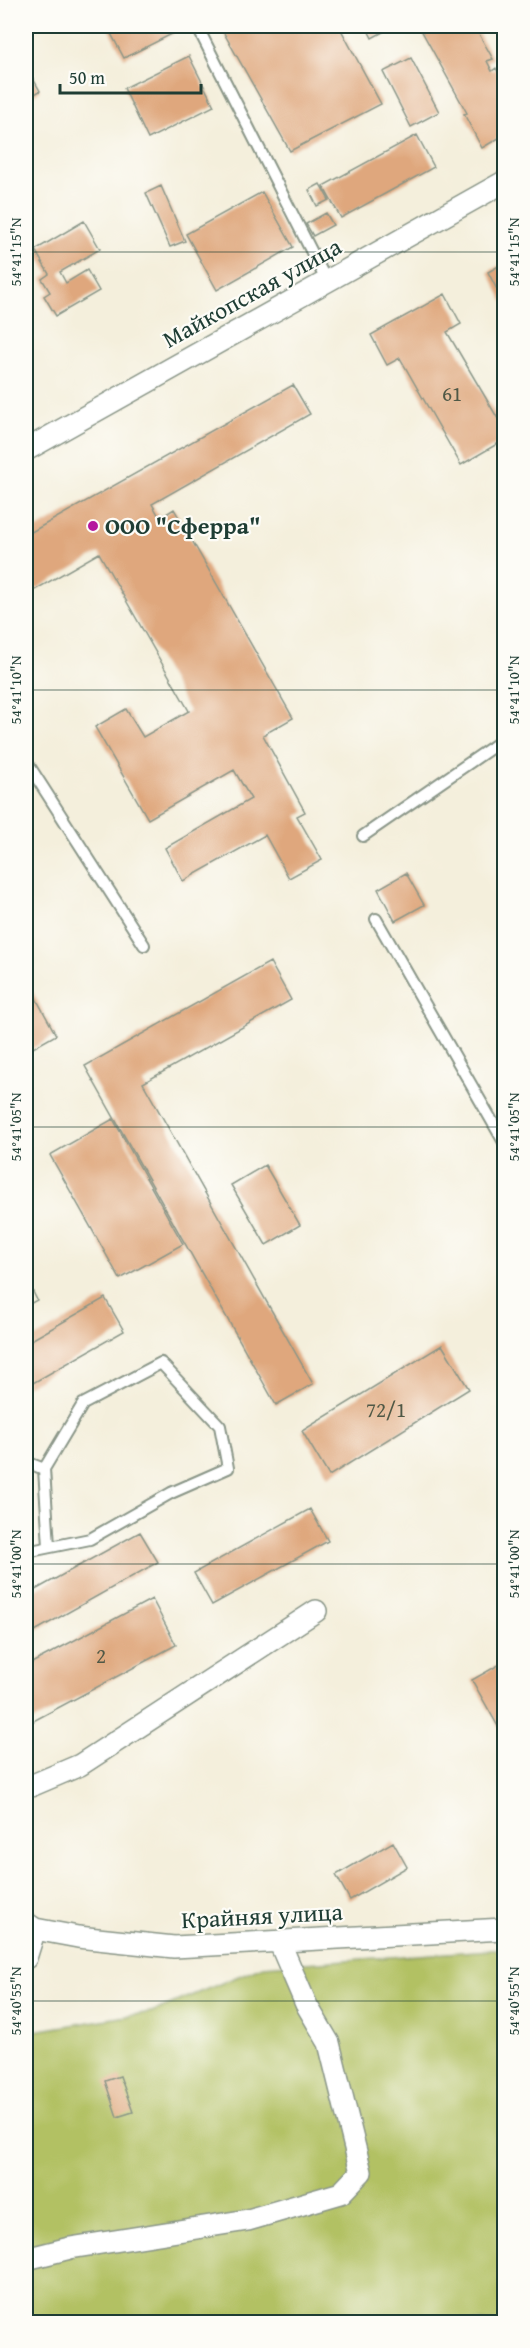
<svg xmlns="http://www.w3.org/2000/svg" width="530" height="2348" viewBox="0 0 530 2348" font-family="'Gentium Book Plus',serif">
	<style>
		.green { fill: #b2c164; stroke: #687f4c; stroke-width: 1.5 }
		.building { fill: #dfa77d }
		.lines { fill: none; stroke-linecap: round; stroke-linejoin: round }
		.service-casing { stroke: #8a9688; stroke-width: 14 }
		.minor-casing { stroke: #8a9688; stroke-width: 24 }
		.service { stroke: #fff; stroke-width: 10 }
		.minor { stroke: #fff; stroke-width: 21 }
		.ticks { fill: none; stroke: #1f3d34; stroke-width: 1.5; stroke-opacity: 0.45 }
		.poi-dot { fill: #b5179e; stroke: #fdfcf7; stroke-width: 2 }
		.labels { text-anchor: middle; stroke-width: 4.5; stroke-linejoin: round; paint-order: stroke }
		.number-label { font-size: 21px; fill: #4f5846 }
		.street-label { font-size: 24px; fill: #1f3d34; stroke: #fdfcf7 }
		.poi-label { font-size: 24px; font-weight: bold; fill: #1f3d34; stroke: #fdfcf7; text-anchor: start }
		.neatline { fill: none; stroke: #1f3d34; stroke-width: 2 }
		.ticks-label { font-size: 15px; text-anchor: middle; fill: #1f3d34 }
	</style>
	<rect width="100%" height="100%" fill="#fdfcf7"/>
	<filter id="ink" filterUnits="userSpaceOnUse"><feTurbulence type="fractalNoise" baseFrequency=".0167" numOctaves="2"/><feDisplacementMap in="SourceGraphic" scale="12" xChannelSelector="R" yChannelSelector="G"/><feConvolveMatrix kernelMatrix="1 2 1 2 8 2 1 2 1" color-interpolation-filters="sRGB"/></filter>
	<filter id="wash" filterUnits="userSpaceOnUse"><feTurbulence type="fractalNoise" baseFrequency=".008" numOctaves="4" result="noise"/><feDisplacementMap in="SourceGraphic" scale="24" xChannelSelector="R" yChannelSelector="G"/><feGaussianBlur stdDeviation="1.35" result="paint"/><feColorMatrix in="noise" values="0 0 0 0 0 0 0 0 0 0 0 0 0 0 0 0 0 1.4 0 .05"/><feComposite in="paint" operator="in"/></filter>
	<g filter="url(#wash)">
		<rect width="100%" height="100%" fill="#f4efdc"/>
		<path class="green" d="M504 1949V2322H26V2038L35 2031 152 2012 263 1966Z"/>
		<g id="blocks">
			<path class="building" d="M107 26H171L174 33 124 58Z
				M220 26H339L381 104 290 151Z
				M366 26H394L372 38Z
				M419 26H459L463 33 475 27 493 59 487 61 492 71 496 68 504 83V135L482 148 464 114 467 113Z
				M189 56 214 106 148 139 124 88Z
				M411 58 439 112 411 127 383 72Z
				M26 66 40 91 26 99Z
				M417 135 434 167 341 218 323 186Z
				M320 184 329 200 317 206 309 190Z
				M161 186 185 241 170 247 146 193Z
				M262 192 293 247 217 290 186 234Z
				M326 213 333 225 313 236 306 224Z
				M84 221 100 249 60 272 66 283 87 270 99 291 56 316 44 296 50 292 42 279 49 274 35 250Z
				M504 263V303L488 272Z
				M445 294 461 324 447 332 504 429V440L461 465 400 358 387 365 371 335Z
				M293 385 310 414 152 504 160 518 174 509 293 718 263 735 305 812 297 816 322 860 289 878 265 835 183 881 165 848 251 799 234 770 148 819 95 727 126 709 143 737 189 711 99 553 26 595V535Z
				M406 873 424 905 395 921 378 889Z
				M270 962 291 1000 143 1083 313 1384 276 1405 85 1066Z
				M26 980 56 1035 26 1052Z
				M113 1119 183 1244 120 1279 50 1155Z
				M265 1165 300 1225 266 1245 231 1185Z
				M26 1278 37 1300 26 1306Z
				M105 1298 124 1331 26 1387V1343Z
				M442 1345 469 1389 329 1476 302 1431Z
				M310 1509 328 1541 212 1605 194 1573Z
				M140 1532 158 1562 26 1636V1595Z
				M152 1599 176 1645 26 1725V1666Z
				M502 1663 504 1668V1737L472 1680Z
				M393 1842 407 1867 350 1900 336 1875Z
				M120 2076 133 2112 117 2117 105 2081Z"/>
		</g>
	</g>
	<g filter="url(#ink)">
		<use href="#blocks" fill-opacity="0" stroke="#8a9688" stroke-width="1.5"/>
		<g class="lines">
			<defs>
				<path id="service" d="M197 26 326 280
					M26 761 144 945
					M363 836 504 739
					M376 919 504 1142
					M26 1462 44 1469 83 1404 161 1363 220 1426 228 1468 171 1493 90 1539 26 1552
					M44 1469 49 1546"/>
				<path id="minor" d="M26 450 504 182
					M26 1788 80 1765 316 1611
					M26 1923 35 1929 78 1937 174 1947 504 1929
					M26 1958 35 1929
					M26 2259 70 2248 248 2220 341 2193 361 2172 329 2043 306 2004 279 1941"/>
			</defs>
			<use href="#service" class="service-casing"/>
			<use href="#minor" class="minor-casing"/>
			<use href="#service" class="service"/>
			<use href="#minor" class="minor"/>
		</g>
	</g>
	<path class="ticks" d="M503 26V2322M26 252H504M26 690H504M26 1127H504M26 1564H504M26 2001H504"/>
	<circle class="poi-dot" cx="93" cy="526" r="6"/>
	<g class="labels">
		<g class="number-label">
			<text x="452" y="401">61</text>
			<text x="386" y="1417">72/1</text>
			<text x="101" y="1663">2</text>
		</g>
		<g class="street-label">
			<text transform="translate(252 293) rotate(-29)" y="8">Майкопская улица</text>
			<text transform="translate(262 1916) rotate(-3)" y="8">Крайняя улица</text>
		</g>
		<g class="poi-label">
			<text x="105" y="534">ООО "Сферра"</text>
		</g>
	</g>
	<rect width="530" height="2348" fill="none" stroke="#fdfcf7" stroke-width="66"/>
	<path d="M60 84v9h141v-9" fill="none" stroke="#1f3d34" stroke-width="3"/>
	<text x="69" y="84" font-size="18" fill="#1f3d34" stroke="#fdfcf7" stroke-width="4.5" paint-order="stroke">50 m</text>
	<rect x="33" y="33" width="464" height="2282" class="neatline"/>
	<g class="ticks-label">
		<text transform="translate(16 252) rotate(-90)" y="5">54°41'15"N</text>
		<text transform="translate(514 252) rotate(-90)" y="5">54°41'15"N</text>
		<text transform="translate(16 690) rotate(-90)" y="5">54°41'10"N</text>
		<text transform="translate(514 690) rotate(-90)" y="5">54°41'10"N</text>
		<text transform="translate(16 1127) rotate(-90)" y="5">54°41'05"N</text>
		<text transform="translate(514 1127) rotate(-90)" y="5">54°41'05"N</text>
		<text transform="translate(16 1564) rotate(-90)" y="5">54°41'00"N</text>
		<text transform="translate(514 1564) rotate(-90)" y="5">54°41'00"N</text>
		<text transform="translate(16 2001) rotate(-90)" y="5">54°40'55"N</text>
		<text transform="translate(514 2001) rotate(-90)" y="5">54°40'55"N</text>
	</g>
</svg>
